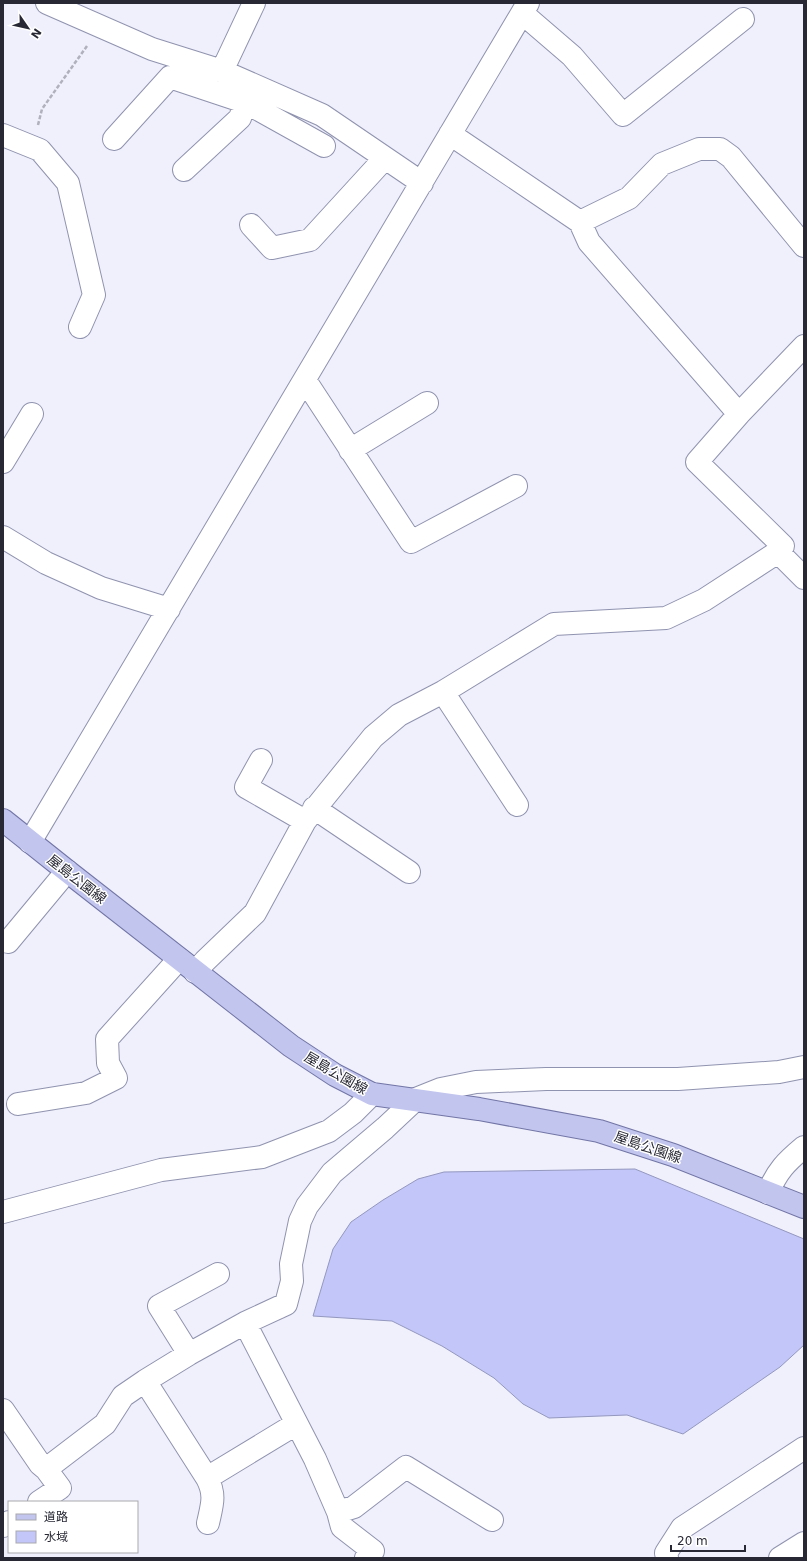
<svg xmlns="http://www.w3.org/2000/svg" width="807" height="1561" viewBox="0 0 807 1561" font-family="'DejaVu Sans','Noto Sans JP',sans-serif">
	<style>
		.water { fill: #c2c6f9; stroke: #9497be }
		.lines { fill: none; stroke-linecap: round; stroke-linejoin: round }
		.street-casing { stroke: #9093af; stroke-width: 24 }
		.primary-casing { stroke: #7275a5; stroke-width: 24 }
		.path { stroke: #b0b1bd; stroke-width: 2.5; stroke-dasharray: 4 2; stroke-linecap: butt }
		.street { stroke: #fff; stroke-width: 22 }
		.primary { stroke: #c2c5ee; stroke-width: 22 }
		.labels { text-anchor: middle; stroke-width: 3; stroke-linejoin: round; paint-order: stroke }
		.street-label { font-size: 14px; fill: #272834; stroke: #fff }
	</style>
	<rect width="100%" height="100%" fill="#eff0fc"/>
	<path class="water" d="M635 1169 804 1239V1345L780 1367 683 1434 627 1415 549 1418 523 1404 494 1378 442 1346 392 1321 313 1316 333 1249 351 1222 383 1200 418 1179 444 1172Z"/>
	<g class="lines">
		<defs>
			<path id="street" d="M47 3 152 49 222 71 254 3
				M522 13 572 56 623 115 743 19
				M222 71 322 115 422 183
				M450 134 580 222 629 198 662 164 699 149H720L731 157 804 246
				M3 135 40 150 68 183 94 295 80 327
				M114 139 170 77 245 102 251 89
				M184 170 240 118 245 102 324 146
				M580 222 589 242 739 414
				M251 225 272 248 310 240 385 158
				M305 380 411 542 516 486
				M350 450 427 403
				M3 462 32 414
				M3 537 46 563 101 588 169 609
				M778 552 783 546 697 462 739 414 804 346
				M443 692 517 805
				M261 760 246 787 305 821
				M314 808 409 872
				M30 842 528 3
				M8 942 67 871
				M195 972 205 961 255 913 305 821 373 737 399 715 443 692 554 624 666 618 704 600 778 552 804 578
				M18 1104 86 1093 116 1078 108 1063 107 1039 179 959
				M768 1193C777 1171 786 1162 804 1147
				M3 1212 161 1170 262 1157 329 1131 353 1113 372 1094
				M245 1323 315 1459 338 1512
				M189 1354 159 1306 218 1274
				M145 1381 207 1478 296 1424
				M3 1410 40 1464 46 1469 60 1488 39 1502
				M46 1469 105 1424 123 1396 145 1381 189 1354 245 1323 286 1304 292 1281 291 1264 300 1221 307 1206 332 1173 385 1128 416 1099 441 1089 476 1082 546 1079H678L779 1072 804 1067
				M207 1478C216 1495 212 1505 208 1523
				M3 1526 9 1522
				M366 1558 373 1551 342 1527 338 1512 354 1507 406 1467 492 1520
				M667 1558 666 1553 682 1528 804 1448
				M780 1558 804 1543"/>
			<path id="primary" d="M3 820 67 871 291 1046 335 1075 372 1094 479 1109 599 1131 673 1155 804 1207"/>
		</defs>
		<use href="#street" class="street-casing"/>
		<use href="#primary" class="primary-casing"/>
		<path class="path" d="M38 125 42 109 87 46"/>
		<use href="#street" class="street"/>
		<use href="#primary" class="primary"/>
	</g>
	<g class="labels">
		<g class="street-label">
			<text transform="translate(77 879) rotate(38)" y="5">屋島公園線</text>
			<text transform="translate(336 1073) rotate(30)" y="5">屋島公園線</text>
			<text transform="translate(648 1147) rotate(19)" y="5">屋島公園線</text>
		</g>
	</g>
	<rect width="807" height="1561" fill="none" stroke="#272834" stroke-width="8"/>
	<rect x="8" y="1501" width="130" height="52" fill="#ffffff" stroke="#a9a9ae"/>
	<rect x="16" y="1514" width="20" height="6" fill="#c2c5ee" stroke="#a9a9ae"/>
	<text x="44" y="1521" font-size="12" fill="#272834">道路</text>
	<rect x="16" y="1531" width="20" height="12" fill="#c2c6f9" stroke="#a9a9ae"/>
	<text x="44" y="1541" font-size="12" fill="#272834">水域</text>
	<g transform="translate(28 28) rotate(124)" stroke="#ffffff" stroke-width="3" paint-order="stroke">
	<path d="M0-3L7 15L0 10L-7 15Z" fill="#272834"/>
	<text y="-6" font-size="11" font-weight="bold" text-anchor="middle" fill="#272834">N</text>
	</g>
	<path d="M671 1545v6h74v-6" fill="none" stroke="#272834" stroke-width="2"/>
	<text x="677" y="1545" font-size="12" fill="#272834" stroke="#ffffff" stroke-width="3" paint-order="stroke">20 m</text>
</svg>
